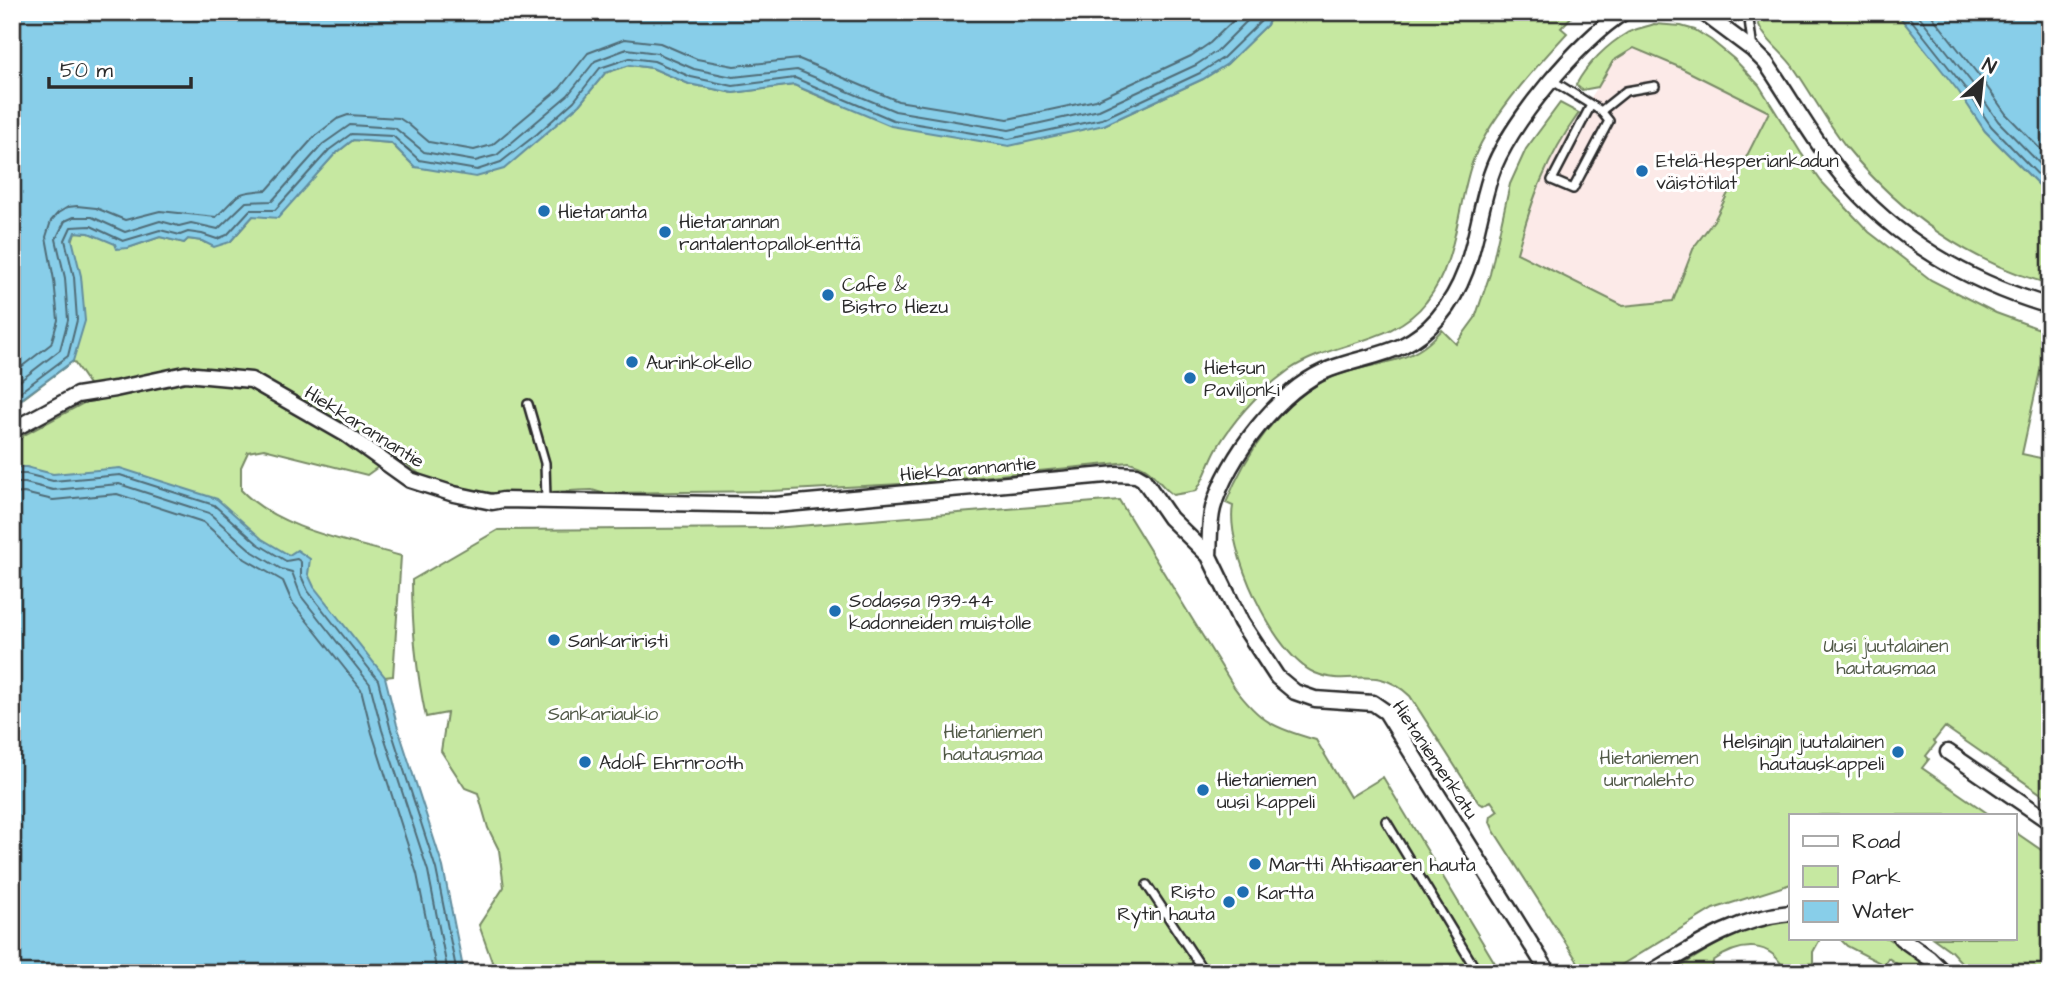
<svg xmlns="http://www.w3.org/2000/svg" width="2062" height="985" viewBox="0 0 2062 985" font-family="'Architects Daughter',sans-serif">
	<style>
		.built { fill: #fceae8 }
		.green { fill: #c6e8a1; stroke: #788a66; stroke-width: 2 }
		.water { fill: #88cee9; stroke: #638d9d; stroke-width: 2 }
		.lines { fill: none; stroke-linecap: round; stroke-linejoin: round }
		.shore { stroke: #506c77; stroke-width: 2 }
		.service-casing { stroke: #2b2b2b; stroke-width: 12 }
		.minor-casing { stroke: #2b2b2b; stroke-width: 19 }
		.service { stroke: #fff; stroke-width: 7 }
		.minor { stroke: #fff; stroke-width: 14 }
		.poi-dot { fill: #1f6fb2; stroke: #fff; stroke-width: 2.5 }
		.labels { text-anchor: middle; stroke-width: 6; stroke-linejoin: round; paint-order: stroke }
		.poi-label { font-size: 19px; fill: #2b2b2b; stroke: #fff; text-anchor: start }
		.street-label { font-size: 19px; fill: #2b2b2b; stroke: #fff }
		.park-label { font-size: 19px; fill: #525a48; stroke: #fff }
	</style>
	<rect width="100%" height="100%" fill="#fff"/>
	<filter id="ink" filterUnits="userSpaceOnUse"><feTurbulence type="fractalNoise" baseFrequency=".0143" numOctaves="2"/><feDisplacementMap in="SourceGraphic" scale="14" xChannelSelector="R" yChannelSelector="G"/><feConvolveMatrix kernelMatrix="1 2 1 2 8 2 1 2 1" color-interpolation-filters="sRGB"/></filter>
	<g filter="url(#ink)">
		<path class="built" d="M1634 48 1679 67 1769 112 1715 219 1694 247 1673 301 1623 306 1517 253 1537 190 1553 153 1598 87 1613 61Z"/>
		<path class="green" d="M1273 12H1576L1561 28 1567 33C1535 68 1486 121 1471 166 1457 210 1456 265 1426 302 1394 344 1332 341 1289 370 1261 390 1235 418 1217 448 1209 462 1205 478 1196 491L1173 495C1153 480 1156 469 1129 462L919 483 772 491 602 493 592 490C545 491 478 500 435 483 420 477 407 464 395 455L367 475 264 449 248 452 241 467V490C279 530 350 541 401 556L393 676 385 677 359 653 326 644 308 574 309 559 289 555 26 467H12V447L24 435 97 396 73 361 25 397 75 232 89 233 128 248 160 237 184 243 188 239 202 241 205 243 230 242 253 216 313 178 334 155 353 140 391 143 415 167 579 105 605 73 630 65 652 68 689 84 733 93 794 85 837 104 1104 125 1203 79 1227 64 1267 25Z
			M1756 12H1896L1960 92 1985 131 2050 196V284C1970 263 1900 213 1848 149 1828 124 1812 94 1794 68 1781 49 1757 36 1756 12Z
			M1654 24 1681 26 1695 30 1711 40 1734 59 1759 85 1801 153 1821 181 1869 232 1931 280 1996 313 2045 331V348L2022 454 2050 460V800L1945 727 1934 741 1936 743 1926 756 1929 759 1922 768 1990 815H1791V884L1713 909 1608 973H1585L1494 831 1490 822 1491 816 1498 811 1491 801 1483 805 1478 802 1410 696C1375 662 1350 688 1315 673 1274 656 1225 548 1233 506L1226 503C1245 455 1281 400 1330 378 1357 365 1398 365 1422 348 1430 343 1436 336 1442 330L1456 344 1475 318 1490 274 1510 184 1526 149 1560 103 1579 113C1546 159 1532 199 1517 253L1623 306 1673 301 1694 247 1715 219 1769 112 1679 67 1634 48 1613 61 1598 87 1582 90 1576 85C1586 65 1608 44 1627 33 1635 29 1646 27 1654 24Z
			M1119 500 1234 687C1260 722 1274 728 1316 740L1350 797 1383 777 1501 973H496L479 925 504 887 499 850 488 828 478 793 465 788 441 751 447 713 426 717C416 671 412 627 412 580L498 530 774 528Z
			M2015 832 2050 856V973H1971L1951 951 1933 938H2015Z
			M1791 920V938H1817L1819 941 1813 952V973H1786C1771 938 1739 943 1713 961L1712 973H1671C1708 948 1746 924 1791 920Z
			M1839 938H1888L1925 963 1934 973H1911L1888 958 1884 965 1847 946Z"/>
		<path class="water" d="M12 12H1273L1267 25 1227 64 1203 79 1104 125 1009 146 891 126 794 85 733 93 689 84 652 68 630 65 605 73 579 105 504 169 476 177 415 167 391 143 353 140 334 155 278 218 253 216 230 242 214 247 202 241 188 239 184 243 160 237 128 248 117 249 115 244 89 233 75 232 72 239 81 276 85 321 73 361 12 406Z
			M1896 12H2050V196L1985 131 1959 92Z
			M12 467H26L53 474 120 468 217 499 262 539 289 555 297 550 310 559 308 574 314 587 385 677 397 725 443 867 464 973H12Z"/>
		<g class="lines">
			<path class="shore" d="M1905 12 1965 88 1991 126 2050 187
				M1916 12 1972 83 1998 121 2050 174
				M1929 12 1980 77 2006 114 2050 159
				M12 374 51 344 58 320 54 280 46 237 51 221 58 213 68 207 77 206 96 208 125 220 160 211 216 217C240 195 233 192 267 190L315 136 337 119 348 115 399 118 408 124 429 142 474 150 492 145 560 88 588 53 625 39 660 43 697 59 734 66 799 59 898 101 1008 119 1096 100 1191 56 1210 43 1242 12
				M12 387 60 350 68 320 65 278 56 239 65 221 74 217H92L125 232 160 221 179 226 191 223 218 229 246 202 272 201 323 144 350 125 395 128 424 152 475 161 497 155 568 95 595 61 627 49 657 53 694 69 733 77 797 70 895 111 1009 130 1099 110 1196 65 1217 51 1256 12
				M12 398 68 356 77 320 74 277 65 240 71 227 91 226 123 241 160 230 180 235 188 232 202 234 217 239 227 235 250 210H275L329 150 351 134 393 136 419 160 477 170 501 162 537 134 574 101 600 68 630 58 654 61 691 77 733 86 795 78 893 120 1009 139 1102 119 1200 73 1223 58 1261 21 1266 12
				M12 474H26L53 481 120 475 214 505 258 544 286 561 297 559 301 562V576L308 591 378 680 390 727 436 869 457 973
				M12 483H25L53 490 119 484 209 513 253 552 281 569 292 572 301 596 370 684 382 730 428 871 448 973
				M12 494 24 493 53 500 117 494 203 522 245 559 283 581 292 602 361 689 372 733 417 874 437 973"/>
			<defs>
				<path id="service" d="M1748 12 1753 50
					M1553 81 1601 111 1609 121 1573 189 1552 180 1591 105
					M1601 111 1626 91 1655 86
					M528 404 545 463 546 500
					M1386 821 1478 973
					M1147 885 1205 973"/>
				<path id="minor" d="M1702 12 1753 50 1766 63C1791 99 1813 140 1841 174 1894 239 1970 283 2050 306
					M12 430 77 395 115 389 185 374 251 380 347 435 410 480 454 494 492 502 503 500 775 505 1117 474 1136 475 1143 479 1170 518 1209 556 1241 622 1277 677 1295 692 1315 699 1373 703 1386 712 1549 973
					M1209 556C1210 541 1209 523 1213 508 1226 459 1281 387 1330 369 1372 353 1405 356 1438 318 1476 273 1474 226 1491 175 1506 127 1581 38 1624 12
					M1948 752 2050 822
					M1901 938 1929 958 1944 973
					M1650 973C1695 946 1737 918 1791 913"/>
			</defs>
			<use href="#service" class="service-casing"/>
			<use href="#minor" class="minor-casing"/>
			<use href="#service" class="service"/>
			<use href="#minor" class="minor"/>
		</g>
	</g>
	<g class="poi-dot">
		<circle cx="1642" cy="171" r="7"/>
		<circle cx="544" cy="211" r="7"/>
		<circle cx="665" cy="232" r="7"/>
		<circle cx="828" cy="295" r="7"/>
		<circle cx="632" cy="362" r="7"/>
		<circle cx="1190" cy="378" r="7"/>
		<circle cx="835" cy="611" r="7"/>
		<circle cx="554" cy="640" r="7"/>
		<circle cx="1898" cy="752" r="7"/>
		<circle cx="585" cy="762" r="7"/>
		<circle cx="1203" cy="790" r="7"/>
		<circle cx="1255" cy="864" r="7"/>
		<circle cx="1243" cy="892" r="7"/>
		<circle cx="1229" cy="902" r="7"/>
	</g>
	<g class="labels">
		<g class="poi-label">
			<text x="1656" y="167">Etelä-Hesperiankadun<tspan x="1656" dy="22">väistötilat</tspan></text>
			<text x="558" y="218">Hietaranta</text>
			<text x="679" y="228">Hietarannan<tspan x="679" dy="22">rantalentopallokenttä</tspan></text>
			<text x="842" y="291">Cafe &amp;<tspan x="842" dy="22">Bistro Hiezu</tspan></text>
			<text x="646" y="369">Aurinkokello</text>
			<text x="1204" y="374">Hietsun<tspan x="1204" dy="22">Paviljonki</tspan></text>
			<text x="849" y="607">Sodassa 1939–44<tspan x="849" dy="22">kadonneiden muistolle</tspan></text>
			<text x="568" y="647">Sankariristi</text>
			<text x="1884" y="748" text-anchor="end">Helsingin juutalainen<tspan x="1884" dy="22">hautauskappeli</tspan></text>
			<text x="599" y="769">Adolf Ehrnrooth</text>
			<text x="1217" y="786">Hietaniemen<tspan x="1217" dy="22">uusi kappeli</tspan></text>
			<text x="1269" y="871">Martti Ahtisaaren hauta</text>
			<text x="1215" y="898" text-anchor="end">Risto<tspan x="1215" dy="22">Rytin hauta</tspan></text>
			<text x="1257" y="899">Kartta</text>
		</g>
		<g class="street-label">
			<text transform="translate(365 426) rotate(32)" y="7">Hiekkarannantie</text>
			<text transform="translate(968 468) rotate(-5)" y="7">Hiekkarannantie</text>
			<text transform="translate(1436 759) rotate(56)" y="7">Hietaniemenkatu</text>
		</g>
		<g class="park-label">
			<text x="1886" y="652">Uusi juutalainen<tspan x="1886" dy="22">hautausmaa</tspan></text>
			<text x="603" y="720">Sankariaukio</text>
			<text x="993" y="738">Hietaniemen<tspan x="993" dy="22">hautausmaa</tspan></text>
			<text x="1649" y="764">Hietaniemen<tspan x="1649" dy="22">uurnalehto</tspan></text>
		</g>
	</g>
	<rect width="2062" height="985" fill="none" stroke="#fff" stroke-width="42"/>
	<rect x="21" y="21" width="2020" height="943" fill="none" stroke="#2b2b2b" stroke-width="2.5" filter="url(#ink)"/>
	<rect x="1789" y="814" width="228" height="126" fill="#ffffff" stroke="#aaaaaa" stroke-width="2"/>
	<rect x="1803" y="836" width="35" height="10" fill="#ffffff" stroke="#aaaaaa" stroke-width="2"/>
	<text x="1852" y="848" font-size="21" fill="#2b2b2b">Road</text>
	<rect x="1803" y="866" width="35" height="21" fill="#c6e8a1" stroke="#aaaaaa" stroke-width="2"/>
	<text x="1852" y="884" font-size="21" fill="#2b2b2b">Park</text>
	<rect x="1803" y="901" width="35" height="21" fill="#88cee9" stroke="#aaaaaa" stroke-width="2"/>
	<text x="1852" y="918" font-size="21" fill="#2b2b2b">Water</text>
	<g transform="translate(1982 80) rotate(27)" stroke="#ffffff" stroke-width="5" paint-order="stroke">
	<path d="M0-5L12 26L0 18L-12 26Z" fill="#2b2b2b"/>
	<text y="-10" font-size="19" font-weight="bold" text-anchor="middle" fill="#2b2b2b">N</text>
	</g>
	<path d="M49 77v10h142v-10" fill="none" stroke="#2b2b2b" stroke-width="3.5"/>
	<text x="60" y="77" font-size="21" fill="#2b2b2b" stroke="#ffffff" stroke-width="5" paint-order="stroke">50 m</text>
</svg>
